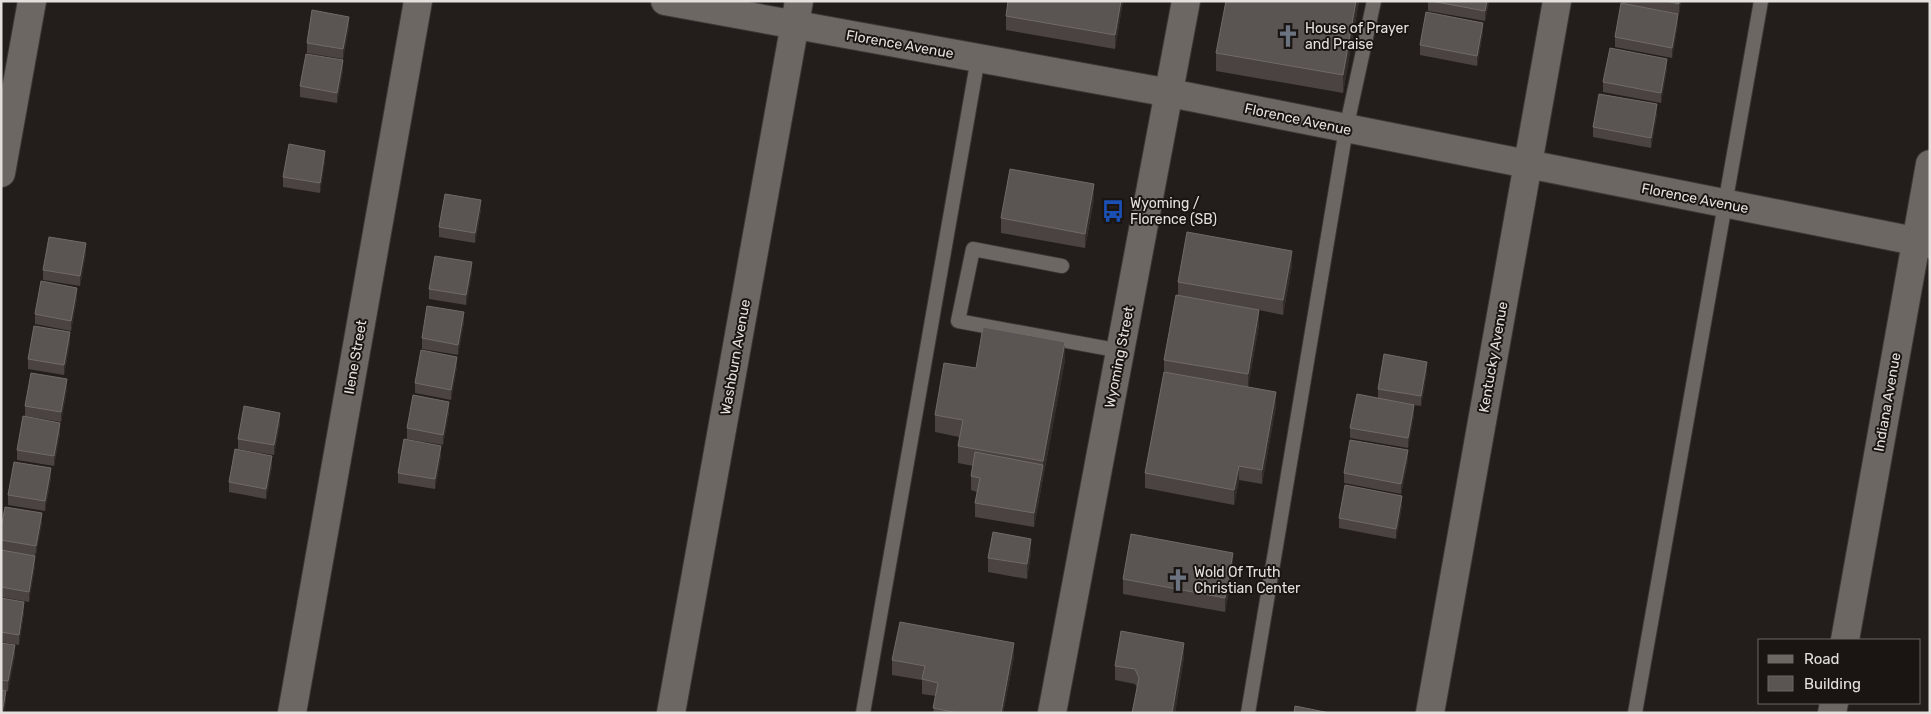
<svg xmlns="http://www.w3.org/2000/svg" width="1931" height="714" viewBox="0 0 1931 714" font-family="Rubik,sans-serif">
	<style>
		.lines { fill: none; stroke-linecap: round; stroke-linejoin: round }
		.service-casing { stroke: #3c3836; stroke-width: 16 }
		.minor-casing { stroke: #3c3836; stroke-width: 30 }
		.tertiary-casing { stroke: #3c3836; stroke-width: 30 }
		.service { stroke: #6d6763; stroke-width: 14 }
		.minor { stroke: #6d6763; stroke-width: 28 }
		.tertiary { stroke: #6d6763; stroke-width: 28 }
		.wall { fill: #4a4341 }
		.shaded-wall { fill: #332d2b }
		.building { fill: #5a5452; stroke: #706a68 }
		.labels { text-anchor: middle; stroke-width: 4; stroke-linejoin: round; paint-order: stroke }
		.poi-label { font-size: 14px; fill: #e4e0de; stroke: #1a1512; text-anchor: start }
		.street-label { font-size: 14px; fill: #e4e0de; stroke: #1a1512 }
	</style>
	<rect width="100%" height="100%" fill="#231e1b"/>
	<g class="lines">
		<defs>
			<path id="service" d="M1062 266 973 249 958 321 1121 351
				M863 713 978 58
				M1248 713 1346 129 1374 1
				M1635 713 1761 1"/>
			<path id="minor" d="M665 1 1170 93 1930 244
				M1 173 32 1
				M1845 640 1930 164
				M292 713 418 1
				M671 713 799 1
				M1430 713 1557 1
				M1832 713 1834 703"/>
			<path id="tertiary" d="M1052 713 1186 1"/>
		</defs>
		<use href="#service" class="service-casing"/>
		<use href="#minor" class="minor-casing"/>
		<use href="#tertiary" class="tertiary-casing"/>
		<use href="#service" class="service"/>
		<use href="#minor" class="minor"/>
		<use href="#tertiary" class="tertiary"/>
	</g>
	<path class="wall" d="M1123 1 1115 49 1006 30V16Z
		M1359 1 1343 93 1216 71V53Z
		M1428 1H1489L1485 21 1428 11Z
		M1622 1H1681L1679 14 1622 3Z
		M1678 24 1672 58 1615 47V37Z
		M349 27 343 59 307 53V43Z
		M1483 33 1477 66 1420 55V45Z
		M1667 69 1661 103 1603 92V82Z
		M343 70 337 103 300 97V86Z
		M1657 114 1651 148 1593 137V127Z
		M325 161 320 193 283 187V177Z
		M1094 199 1085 248 1001 233V218Z
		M481 210 475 243 439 237V227Z
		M86 253 80 286 43 280V270Z
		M1292 265 1283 315 1259 310V325L1248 387 1276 406 1262 484 1239 480 1234 505 1145 488V473L1164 372V360L1178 296V282Z
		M472 272 466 305 429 299V289Z
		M77 298 71 331 35 324V314Z
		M464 322 458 355 422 349V338Z
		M70 342 64 375 28 369V359Z
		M1065 360 1034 527 975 517V503L977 492 971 490V476L973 466 958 463V446L959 437 935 432V415L976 368Z
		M457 367 451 400 415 393V383Z
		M1427 372 1421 406 1414 405V415L1408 448 1350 438V428L1378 398V389Z
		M67 389 61 422 25 416V406Z
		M449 412 443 445 407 439V428Z
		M280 423 274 455 238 449V439Z
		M60 433 54 466 17 460V450Z
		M441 456 435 489 398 483V473Z
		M1408 460 1401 494 1344 483V473Z
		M272 466 266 499 229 492V482Z
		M51 478 45 511 8 505V495Z
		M1402 506 1396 539 1339 528V518Z
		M42 523 35 556V566L29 602 1 597V529Z
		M1031 553 1027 579 988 572V558Z
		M1233 567 1225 612 1123 594V579Z
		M1 598 24 612 19 645 1 642Z
		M1 643 15 655 8 691H6V701L1 713Z
		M1014 657 1003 713H933L936 696 922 694V680L892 675V660Z
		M1184 657 1175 713H1132L1137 688 1135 684 1115 680V666Z"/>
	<path class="shaded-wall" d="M1121 1H1123L1115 49V35Z
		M1356 1H1359L1343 93V75Z
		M1487 1H1489L1485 21V11Z
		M1679 1H1681L1679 14Z
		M1678 14V24L1672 58V48Z
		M349 17V27L343 59V49Z
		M1483 23V33L1477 66V56Z
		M1667 59V69L1661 103V93Z
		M343 60V70L337 103V93Z
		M1657 104V114L1651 148V138Z
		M325 151V161L320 193V183Z
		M1094 184V199L1085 248V234Z
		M481 200V210L475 243V233Z
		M86 243V253L80 286V276Z
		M1292 251V265L1283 315V300Z
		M472 262V272L466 305V295Z
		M77 288V298L71 331V321Z
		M1259 310V325L1248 389V374Z
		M464 312V322L458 355V345Z
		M70 332V342L64 375V365Z
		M1065 342V360L1034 527V513Z
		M457 357V367L451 400V390Z
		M1427 362V372L1421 406V396Z
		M67 379V389L61 422V412Z
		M1276 392V406L1262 484V470Z
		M449 402V412L443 445V435Z
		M1414 405V415L1408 448V438Z
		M280 413V423L274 455V445Z
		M60 423V433L54 466V456Z
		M441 446V456L435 489V479Z
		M1408 450V460L1401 494V484Z
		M272 456V466L266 499V489Z
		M1239 466V480L1234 505V490Z
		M51 468V478L45 511V501Z
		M1402 496V506L1396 539V529Z
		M42 513V523L36 556V546Z
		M1031 539V553L1027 579V564Z
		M1233 553V567L1225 612V598Z
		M35 556V566L29 602V592Z
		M24 602V612L19 645V635Z
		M1014 643V657L1003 713H1001Z
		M1184 643V657L1175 713H1172Z
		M15 645V655L8 691V681Z
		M6 691V701L4 713H2Z"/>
	<path class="building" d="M1008 1H1121L1115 35 1006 16Z
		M1226 1H1356L1343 75 1216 53Z
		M1431 1H1487L1485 11Z
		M1666 1H1679V4Z
		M1621 3 1678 14 1672 48 1615 37Z
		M312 10 349 17 343 49 307 43Z
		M1426 12 1483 23 1477 56 1420 45Z
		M1610 48 1667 59 1661 93 1603 82Z
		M306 54 343 60 337 93 300 86Z
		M1599 94 1657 104 1651 138 1593 127Z
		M289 144 325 151 320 183 283 177Z
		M1010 169 1094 184 1085 234 1001 218Z
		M445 194 481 200 475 233 439 227Z
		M1187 232 1292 251 1283 300 1178 282Z
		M49 237 86 243 80 276 43 270Z
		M435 256 472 262 466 295 429 289Z
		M41 281 77 288 71 321 35 314Z
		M1176 295 1259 310 1248 374 1164 360Z
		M427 306 464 312 458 345 422 338Z
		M34 326 70 332 64 365 28 359Z
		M983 327 1065 342 1043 461 958 446 963 420 935 415 944 363 976 368Z
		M421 350 457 357 451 390 415 383Z
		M1384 354 1427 362 1421 396 1378 389Z
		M1164 372 1276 392 1262 470 1239 466 1234 490 1145 473Z
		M31 373 67 379 61 412 25 406Z
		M1357 394 1414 405 1408 438 1350 428Z
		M413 395 449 402 443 435 407 428Z
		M244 406 280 413 274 445 238 439Z
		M23 416 60 423 54 456 17 450Z
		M404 439 441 446 435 479 398 473Z
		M1350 440 1408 450 1401 484 1344 473Z
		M235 449 272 456 266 489 229 482Z
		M975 452 1043 465 1034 513 975 503 980 478 971 476Z
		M14 462 51 468 45 501 8 495Z
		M1345 485 1402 496 1396 529 1339 518Z
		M5 507 42 513 36 546 1 540V529Z
		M993 532 1031 539 1027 564 988 558Z
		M1131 534 1233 553 1225 598 1123 579Z
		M1 550 35 556 29 592 1 587Z
		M1 598 24 602 19 635 1 632Z
		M900 622 1014 643 1001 713H958L933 708 938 683 922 679 925 666 892 660Z
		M1121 631 1184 643 1172 713H1132L1139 678 1135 669 1115 666Z
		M1 643 15 645 8 681 1 680Z
		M1 690 6 691 2 713H1Z
		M1295 706 1330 713H1294Z"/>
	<defs>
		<symbol id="church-bare" viewBox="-9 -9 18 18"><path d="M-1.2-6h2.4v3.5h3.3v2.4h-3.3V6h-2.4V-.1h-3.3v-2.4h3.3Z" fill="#6b7280" stroke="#1a1512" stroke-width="2.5" paint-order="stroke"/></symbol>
		<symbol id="bus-bare" viewBox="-9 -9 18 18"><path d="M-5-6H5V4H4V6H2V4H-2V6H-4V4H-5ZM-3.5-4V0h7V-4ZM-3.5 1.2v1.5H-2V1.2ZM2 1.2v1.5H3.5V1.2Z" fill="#1a4fb4" stroke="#1a1512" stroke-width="2.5" paint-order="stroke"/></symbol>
	</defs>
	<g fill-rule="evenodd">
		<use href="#church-bare" x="1272" y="20" width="32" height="32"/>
		<use href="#bus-bare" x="1097" y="195" width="32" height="32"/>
		<use href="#church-bare" x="1162" y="564" width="32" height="32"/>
	</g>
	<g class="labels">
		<g class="poi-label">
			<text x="1305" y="33">House of Prayer<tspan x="1305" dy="16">and Praise</tspan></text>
			<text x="1130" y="208">Wyoming /<tspan x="1130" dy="16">Florence (SB)</tspan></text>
			<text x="1194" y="577">Wold Of Truth<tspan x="1194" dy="16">Christian Center</tspan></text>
		</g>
		<g class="street-label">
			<text transform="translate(900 44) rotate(10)" y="5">Florence Avenue</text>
			<text transform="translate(1298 119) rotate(12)" y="5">Florence Avenue</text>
			<text transform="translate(1695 198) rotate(11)" y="5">Florence Avenue</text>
			<text transform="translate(355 357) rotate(-80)" y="5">Ilene Street</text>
			<text transform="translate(735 357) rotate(-80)" y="5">Washburn Avenue</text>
			<text transform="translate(1119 357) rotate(-79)" y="5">Wyoming Street</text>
			<text transform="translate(1493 357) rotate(-80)" y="5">Kentucky Avenue</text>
			<text transform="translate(1887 402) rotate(-80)" y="5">Indiana Avenue</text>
		</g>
	</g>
	<rect width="1931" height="714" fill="none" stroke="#e4e0de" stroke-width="5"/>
	<rect x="1758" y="639" width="162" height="65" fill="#1a1512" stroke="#6b6664"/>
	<rect x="1768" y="655" width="25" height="8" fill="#6d6763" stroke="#6b6664"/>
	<text x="1804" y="664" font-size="15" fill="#e4e0de">Road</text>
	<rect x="1768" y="676" width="25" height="15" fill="#5a5452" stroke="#6b6664"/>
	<text x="1804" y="689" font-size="15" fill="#e4e0de">Building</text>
</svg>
